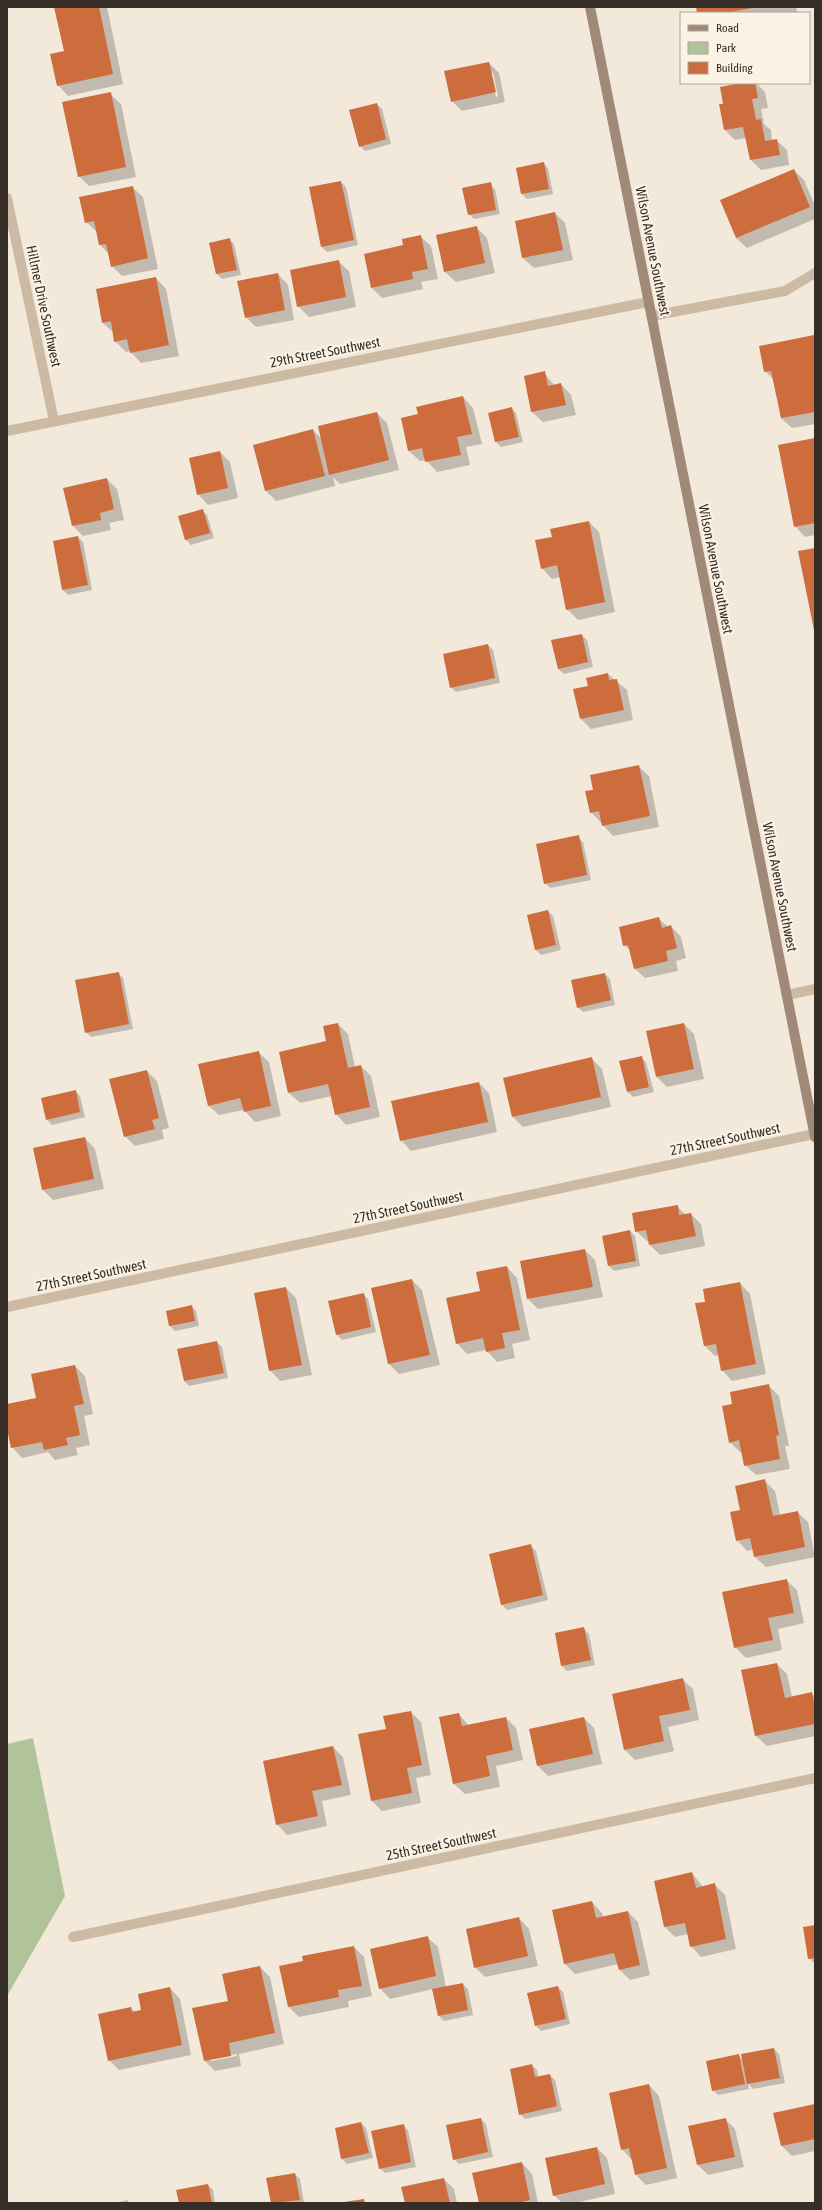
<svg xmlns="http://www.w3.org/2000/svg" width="822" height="2210" viewBox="0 0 822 2210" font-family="'Asap Condensed',sans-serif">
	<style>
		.green { fill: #b1c399 }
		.shadow { fill: #0003; fill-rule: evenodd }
		.building { fill: #cd6c3d }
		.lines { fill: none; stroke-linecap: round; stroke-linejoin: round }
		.minor { stroke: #ccbaa5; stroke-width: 10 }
		.tertiary { stroke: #ccbaa5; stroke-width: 10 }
		.secondary { stroke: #a08976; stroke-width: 10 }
		.labels { text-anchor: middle; stroke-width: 4; stroke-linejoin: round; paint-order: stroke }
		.street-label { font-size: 14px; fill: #372d27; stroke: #faf3e6 }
	</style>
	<rect width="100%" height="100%" fill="#f3e9da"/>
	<path class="green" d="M33 1738 65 1896 7 1996V1744Z"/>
	<path class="shadow" d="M55 7H107L123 84 68 96 58 85 65 52Z
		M697 7H796L798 13H698Z
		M489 63 499 73 505 102 462 111 452 101ZM491 73H493L498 96 496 97Z
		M746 83H756L765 92 768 108 761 109 764 124 771 130 772 141 776 140 787 150 789 165 761 170 751 160 746 138 735 140 725 130 721 105 724 104Z
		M110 94 121 104 136 177 89 186 79 176Z
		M377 104 382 109 391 144 365 151 360 146Z
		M543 163 548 168 553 194 527 199 522 194 517 168Z
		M794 170 804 180 815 206V219L747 248 736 238Z
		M341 182 346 187 358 245 327 252 322 247Z
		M490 184 495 189 500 214 474 219 469 214Z
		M132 187 143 197 158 269 122 276 112 266 109 254 100 245 97 232 86 222Z
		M555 213 565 223 573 260 534 268 523 258Z
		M476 227 487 238 495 273 456 282 445 272 437 236Z
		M420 236 431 246 438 279 421 282 423 289 382 298 372 288 405 246Z
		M229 239 234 244 241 275 222 279 217 274 210 243Z
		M338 261 349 271 356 307 309 317 298 306Z
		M278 274 288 285 294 320 256 327 246 317Z
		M156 278 166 289 179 356 141 363 130 351 126 352 115 341 114 333 103 323Z
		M814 336 815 424 792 428 781 418 774 380 765 371Z
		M544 373 555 386 561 384 571 395 576 415 543 422 532 412Z
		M463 397 473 408 482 444 466 447 470 465 437 472 426 460 420 461 409 451 402 418 419 414Z
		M511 408 516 413 523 442 501 447 496 442Z
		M377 413 387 423 399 470 340 484 333 477 335 486 276 501 266 491 313 430 322 439Z
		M815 439V535L805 537 795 526Z
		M220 452 230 462 238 498 208 505 198 494Z
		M107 479 117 489 124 520 109 523 111 530 83 536 73 526Z
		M202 510 207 515 214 538 191 545 186 540Z
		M589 522 599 532 615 612 578 620 567 609 561 577 552 579 542 568 553 538Z
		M78 537 83 542 92 590 68 595 63 590Z
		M582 635 587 640 593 667 564 674 558 669Z
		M488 645 493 650 500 683 456 692 451 687Z
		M608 674 627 690 633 720 591 729 580 718 589 687Z
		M638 766 649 776 659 827 613 836 591 812 594 791Z
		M578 837 583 842 591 880 550 888 545 883Z
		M548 911 553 916 561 950 541 955 536 950 528 916Z
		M659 919 668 927 671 926 681 937 686 958 676 961 678 971 645 978 634 968 631 951 624 945Z
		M118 973 123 978 133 1029 91 1037 86 1032Z
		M605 974 610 979 615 1005 583 1012 578 1007Z
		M338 1024 348 1034 355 1067 361 1066 371 1076 380 1117 346 1125 336 1114 332 1096 300 1103 289 1093 327 1042Z
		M684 1024 694 1034 704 1079 667 1087 657 1077Z
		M258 1052 269 1062 281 1116 255 1122 244 1110 219 1115 208 1105Z
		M641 1057 646 1062 654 1092 633 1097 628 1092Z
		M591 1058 602 1069 611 1107 523 1127 513 1117 504 1078Z
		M147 1071 157 1081 169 1128 162 1130 164 1139 135 1146 125 1136Z
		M479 1083 489 1093 497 1132 411 1151 401 1140Z
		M75 1091 80 1096 85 1117 52 1125 47 1120Z
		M85 1138 95 1149 104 1189 53 1200 43 1190Z
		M677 1206 686 1215 691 1214 701 1224 705 1246 660 1255 650 1245 649 1241H647L636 1231Z
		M630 1231 635 1236 640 1266 614 1271 609 1266 603 1237Z
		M585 1250 595 1260 603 1297 538 1309 528 1299Z
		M507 1267 517 1278 530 1340 512 1344 515 1358 497 1362 486 1350 467 1354 457 1343 481 1292Z
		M412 1280 422 1290 440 1365 399 1374 389 1364Z
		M740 1283 750 1294 766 1374 732 1381 722 1370 719 1355 715 1356 705 1346 707 1302Z
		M286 1288 296 1298 312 1375 280 1381 270 1370Z
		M363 1294 368 1299 376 1332 342 1340 337 1335Z
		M191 1306 196 1311 199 1326 175 1331 170 1326 167 1311Z
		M217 1342 222 1347 228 1378 189 1386 184 1381Z
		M75 1366 85 1376 93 1414 84 1416 90 1445 76 1448 78 1455 55 1460 48 1452 22 1458 12 1447 7 1424V1405L37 1399Z
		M769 1386 779 1396 789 1446H785L790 1469 756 1475 745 1465 743 1452H740L730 1442 734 1405Z
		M765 1481 775 1491 780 1515 797 1512 808 1522 815 1557 766 1567 755 1557 754 1549 747 1551 737 1540 741 1511Z
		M531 1546 536 1551 548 1600 507 1610 502 1605Z
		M786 1580 797 1590 804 1623 778 1629 782 1650 746 1658 735 1647Z
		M584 1629 589 1634 595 1665 567 1671 562 1666Z
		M777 1664 787 1674 792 1697 811 1693 815 1697V1736L767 1746 756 1736 743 1671Z
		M682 1679 693 1689 699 1720 668 1727 674 1751 635 1760 624 1749Z
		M411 1712 421 1722 431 1775 416 1778 421 1803 382 1811 372 1801 387 1730Z
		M459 1714 469 1726 506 1718 516 1728 523 1760 496 1766 500 1787 465 1794 454 1784 441 1717Z
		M584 1718 594 1728 602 1764 548 1776 538 1766Z
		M333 1747 343 1757 351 1795 322 1801 327 1826 287 1835 277 1824Z
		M692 1873 703 1887 715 1885 725 1895 736 1949 701 1957 691 1946 688 1934 675 1937 665 1927Z
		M592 1902 602 1913 603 1917 628 1912 638 1922 650 1975 630 1980 619 1969 618 1964 575 1974 565 1964Z
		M519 1918 529 1929 538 1966 485 1977 475 1967Z
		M815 1926V1964L809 1958Z
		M427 1937 438 1947 446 1987 463 1984 468 1989 473 2015 444 2021 439 2016 433 1989 390 1999 380 1988Z
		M354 1947 364 1957 372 1996 348 2001 349 2007 299 2017 289 2007 304 1962Z
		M260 1967 270 1977 284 2044 239 2054 241 2066 215 2071 205 2061 194 2009 229 2002ZM236 2054 237 2056 211 2061V2059Z
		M558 1987 563 1992 570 2024 541 2031 536 2026Z
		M170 1988 180 1999 191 2055 119 2070 109 2060 131 2008 135 2012 142 2010Z
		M774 2049 779 2054 785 2083 753 2089 748 2083 749 2089 718 2095 713 2090 738 2055 744 2061Z
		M532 2065 537 2070 538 2077 550 2075 555 2080 562 2111 525 2119 520 2114Z
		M649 2085 659 2096 677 2178 646 2185 636 2175 632 2160 622 2149Z
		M815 2105V2151L792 2156 782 2146 775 2114Z
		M481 2119 486 2124 493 2157 459 2164 454 2159Z
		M725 2119 735 2129 744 2167 708 2175 698 2165 690 2127Z
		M361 2123 366 2128 373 2158 347 2164 342 2159Z
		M403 2125 408 2130 416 2167 385 2173 380 2168Z
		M597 2148 607 2158 615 2194 575 2203H562L554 2195Z
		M522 2163 532 2174 538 2203H480Z
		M295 2174 300 2179 304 2203H272L267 2179Z
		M444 2179 454 2189 457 2203H406Z
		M208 2185 213 2190 215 2203H180Z
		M127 2200 130 2203H115Z"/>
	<path class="building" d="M54 7H99L113 74 57 86 50 54 64 51Z
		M696 7H752V8L725 13H697Z
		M489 62 496 92 451 102 444 71Z
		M740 83H755L758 98 752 99 756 120 761 119 765 141 777 139 780 155 750 160 743 127 724 130 719 104H723L720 87Z
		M111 92 126 167 78 177 62 102Z
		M377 103 386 139 359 147 349 110Z
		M544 162 549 189 521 194 516 168Z
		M794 169 810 207 736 238 720 200Z
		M341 181 354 240 321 247 309 187Z
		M491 182 496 210 468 215 462 188Z
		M133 186 148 258 111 267 106 244 99 245 94 221 85 223 79 197Z
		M555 212 563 250 522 258 515 221Z
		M477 226 485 263 444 272 436 235Z
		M421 235 428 269 412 272 413 279 371 288 364 254 403 245 402 239Z
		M230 238 237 270 216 274 209 243Z
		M339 260 346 297 297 307 290 270Z
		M278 273 285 310 245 318 237 281Z
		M156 277 169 345 130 353 127 339 114 342 111 321 102 323 96 289Z
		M814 335 815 412 781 418 771 371 764 372 759 346Z
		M545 371 548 386 561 383 566 405 531 412 524 376Z
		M463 396 472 434 457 437 461 455 425 462 422 448 408 451 401 418 418 414 416 407Z
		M512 407 519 437 495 442 488 413Z
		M377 412 389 460 329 475 318 426Z
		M313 429 325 476 265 491 253 445Z
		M815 438V523L794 527 778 445Z
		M220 451 228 488 197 495 189 458Z
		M107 478 114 509 100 513 101 520 72 526 63 488Z
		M203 509 210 533 185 540 178 516Z
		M589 521 605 602 566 610 557 565 541 569 535 540 552 537 550 529Z
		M78 536 88 585 62 590 53 541Z
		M815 548V630H814L798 551Z
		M582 634 588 662 558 669 551 640Z
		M488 644 495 678 450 688 443 654Z
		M608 673 609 680 617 679 624 710 580 719 573 689 588 686 586 678Z
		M639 765 650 816 602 826 599 811 590 813 585 791 593 790 590 775Z
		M579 835 587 875 544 884 536 844Z
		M548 910 556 945 535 950 527 915Z
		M659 917 662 928 671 925 677 948 666 951 668 961 634 969 628 945 623 946 619 927Z
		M119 972 129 1024 85 1033 75 980Z
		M605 973 611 1000 577 1008 571 980Z
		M338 1023 348 1068 361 1065 370 1107 335 1115 328 1084 288 1093 279 1052 326 1041 323 1026Z
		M684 1023 694 1069 656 1077 646 1031Z
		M259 1051 271 1106 244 1112 240 1098 208 1106 198 1064Z
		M642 1056 649 1087 627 1092 619 1061Z
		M592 1057 601 1097 512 1117 503 1078Z
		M147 1070 159 1118 152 1120 155 1129 124 1137 109 1079Z
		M479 1082 488 1122 400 1141 391 1101Z
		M76 1090 80 1112 46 1120 41 1098Z
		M85 1137 94 1179 42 1190 33 1148Z
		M678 1205 679 1215 691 1213 696 1236 649 1245 646 1230 635 1232 632 1213Z
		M630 1230 636 1261 608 1266 602 1236Z
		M585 1249 593 1287 527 1299 520 1261Z
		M507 1266 520 1330 502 1333 505 1348 486 1352 483 1338 456 1344 446 1298 480 1291 476 1272Z
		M412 1279 430 1355 388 1364 371 1288Z
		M740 1282 756 1364 721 1371 716 1344 704 1346 695 1303 705 1302 703 1289Z
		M286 1287 302 1365 269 1371 254 1293Z
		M364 1293 371 1327 336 1335 328 1301Z
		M192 1305 195 1321 169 1326 166 1311Z
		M217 1341 224 1373 184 1381 177 1349Z
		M75 1365 84 1404 74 1406 80 1435 66 1438 68 1445 44 1450 42 1442 11 1448 7 1429V1404L36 1398 31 1374Z
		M769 1384 779 1435 776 1436 780 1459 744 1466 739 1440 729 1443 722 1406 732 1404 730 1392Z
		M765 1479 773 1516 798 1511 805 1547 754 1557 750 1538 736 1541 730 1512 740 1510 735 1486Z
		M531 1544 543 1595 501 1605 489 1554Z
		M787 1579 794 1613 768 1618 773 1640 734 1648 722 1592Z
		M584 1627 591 1660 561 1666 555 1633Z
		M777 1663 785 1698 812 1692 815 1708V1724L755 1736 741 1670Z
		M683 1678 690 1710 659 1716 664 1741 624 1750 612 1694Z
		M411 1711 422 1765 407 1768 412 1793 371 1801 358 1734 386 1729 383 1716Z
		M459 1713 462 1726 506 1717 513 1750 486 1756 490 1776 453 1784 439 1717Z
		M584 1717 593 1754 537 1766 529 1729Z
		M333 1746 342 1785 312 1791 318 1816 276 1825 263 1761Z
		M692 1872 696 1888 715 1883 726 1939 690 1947 685 1923 664 1927 654 1881Z
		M592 1901 596 1918 628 1911 640 1965 619 1970 614 1953 564 1964 552 1910Z
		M519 1917 528 1956 474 1968 466 1929Z
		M815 1925V1958L808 1959 803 1927Z
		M428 1936 436 1976 379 1989 370 1949Z
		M354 1946 362 1986 338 1990 339 1997 288 2007 279 1966 303 1961 302 1956Z
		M260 1966 275 2033 229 2043 231 2056 204 2061 192 2008 228 2001 222 1974Z
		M463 1983 468 2010 438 2016 432 1989Z
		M558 1986 566 2019 535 2026 527 1993Z
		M170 1987 182 2045 108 2061 98 2014 131 2007 132 2012 141 2010 138 1994Z
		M774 2048 780 2078 747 2084 741 2054Z
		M739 2054 745 2084 712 2091 706 2061Z
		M532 2064 535 2077 550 2074 557 2106 519 2115 510 2069Z
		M649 2084 667 2168 635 2175 629 2148 621 2150 609 2093Z
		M815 2104V2139L781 2146 773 2113Z
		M481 2118 488 2152 453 2160 446 2125Z
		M726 2118 735 2157 697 2165 688 2126Z
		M361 2122 369 2153 341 2159 335 2128Z
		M404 2124 411 2162 379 2169 371 2131Z
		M597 2147 605 2184 553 2196 545 2158Z
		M522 2162 530 2200 517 2203H479L472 2173Z
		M295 2173 300 2200 271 2203 266 2178Z
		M444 2178 450 2203H405L401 2187Z
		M208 2184 212 2203H179L176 2190Z
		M364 2199 365 2203H344V2202Z"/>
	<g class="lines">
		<path class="minor" d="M7 198 54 421
			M651 316 785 291 815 273
			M7 431 648 302
			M787 995 815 989
			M73 1937 815 1778"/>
		<path class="tertiary" d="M7 1307 814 1134"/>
		<path class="secondary" d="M590 7 815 1137"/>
	</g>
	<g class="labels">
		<g class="street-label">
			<text transform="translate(653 251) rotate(79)" y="5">Wilson Avenue Southwest</text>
			<text transform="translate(44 306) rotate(78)" y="5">Hillmer Drive Southwest</text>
			<text transform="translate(325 352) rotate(-11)" y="5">29th Street Southwest</text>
			<text transform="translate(716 569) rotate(79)" y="5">Wilson Avenue Southwest</text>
			<text transform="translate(780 887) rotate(79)" y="5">Wilson Avenue Southwest</text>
			<text transform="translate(725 1139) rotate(-12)" y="5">27th Street Southwest</text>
			<text transform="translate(408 1207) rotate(-12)" y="5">27th Street Southwest</text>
			<text transform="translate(91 1275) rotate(-12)" y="5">27th Street Southwest</text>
			<text transform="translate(441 1844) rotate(-12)" y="5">25th Street Southwest</text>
		</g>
	</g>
	<rect width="822" height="2210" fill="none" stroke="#372d27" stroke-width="16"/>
	<rect x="680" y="12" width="130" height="72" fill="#faf3e6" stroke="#aca49a"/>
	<rect x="688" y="25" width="20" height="6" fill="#a08976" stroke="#aca49a"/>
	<text x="716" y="32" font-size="12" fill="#372d27">Road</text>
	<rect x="688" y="42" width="20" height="12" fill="#b1c399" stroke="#aca49a"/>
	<text x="716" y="52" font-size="12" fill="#372d27">Park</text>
	<rect x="688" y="62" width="20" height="12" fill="#cd6c3d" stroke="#aca49a"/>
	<text x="716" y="72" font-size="12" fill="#372d27">Building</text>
</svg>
